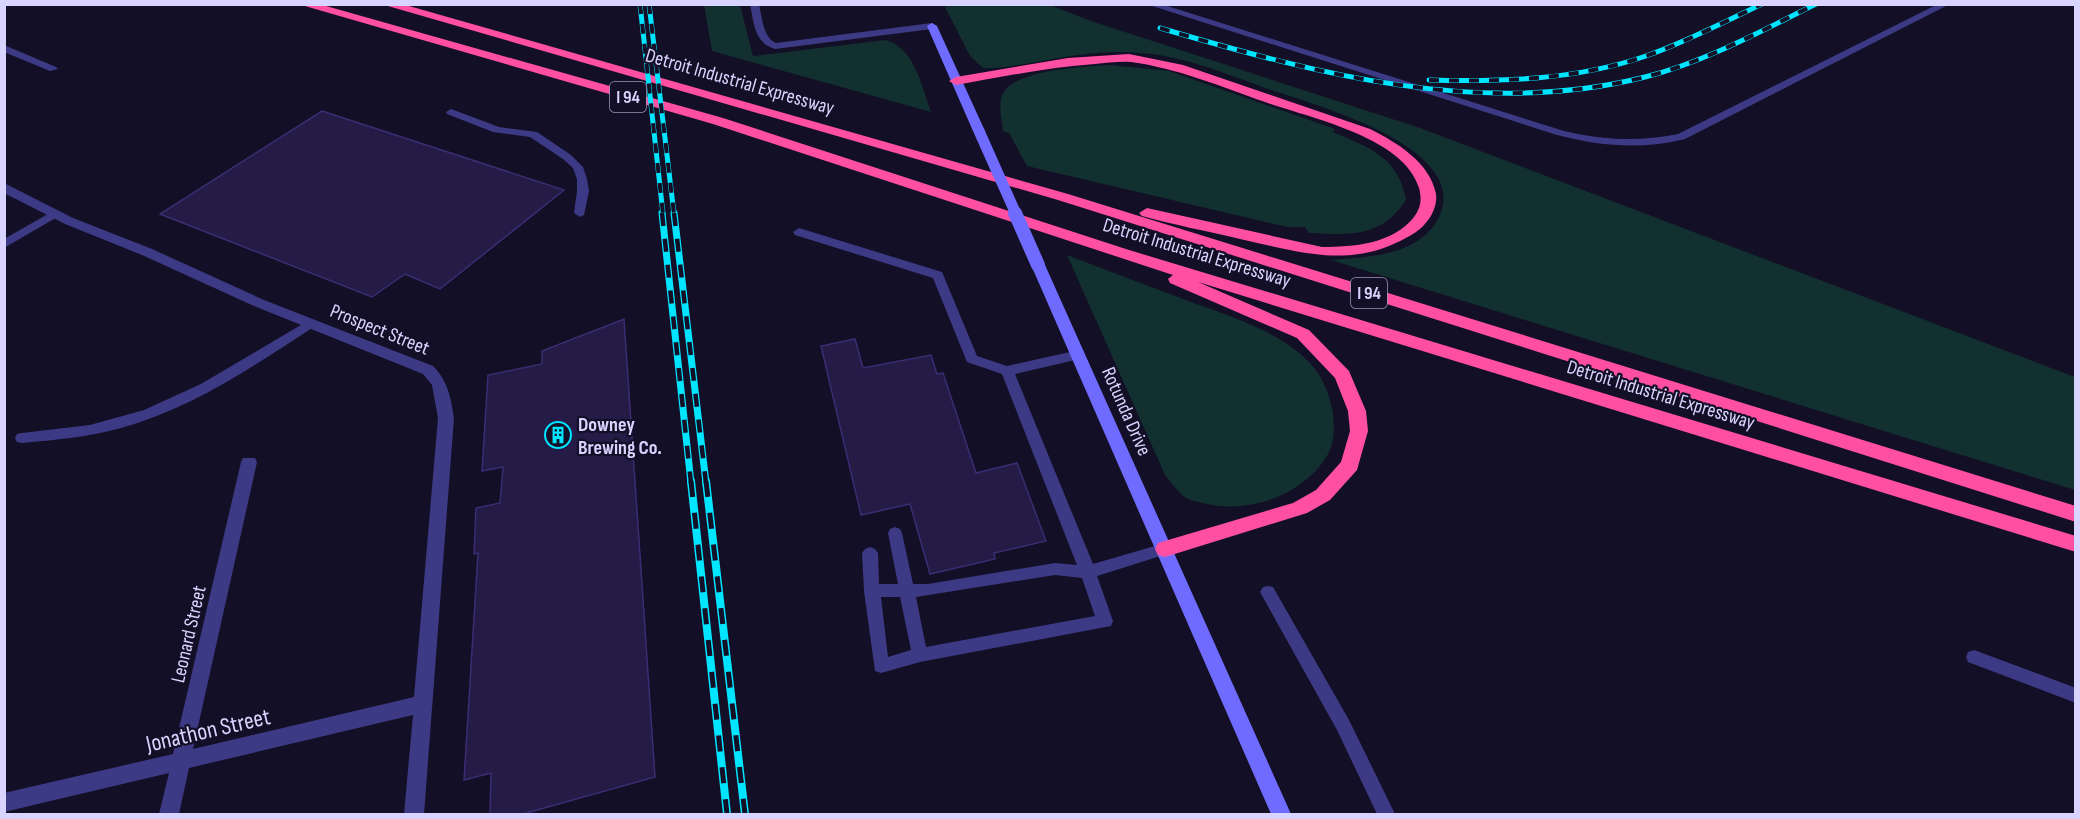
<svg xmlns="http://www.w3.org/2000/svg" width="2080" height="819" viewBox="0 0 2080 819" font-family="'Sofia Sans Condensed',sans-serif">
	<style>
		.green { fill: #12302f }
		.building { fill: #241b47; stroke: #3b2d73; stroke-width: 1.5 }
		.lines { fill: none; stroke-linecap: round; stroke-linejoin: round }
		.service { fill: #3d3a85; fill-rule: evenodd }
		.minor { fill: #3d3a85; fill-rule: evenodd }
		.secondary { fill: #6f6bff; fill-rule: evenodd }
		.motorway { fill: #ff4fa3; fill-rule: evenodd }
		.rail-far2-casing { stroke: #00e5ff; stroke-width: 5 }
		.rail-far1-casing { stroke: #00e5ff; stroke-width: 7 }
		.rail-casing { stroke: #00e5ff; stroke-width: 8 }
		.rail-far2 { stroke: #130f26; stroke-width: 4; stroke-dasharray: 10; stroke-linecap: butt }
		.rail-far1 { stroke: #130f26; stroke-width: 4.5; stroke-dasharray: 13; stroke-linecap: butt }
		.rail { stroke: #130f26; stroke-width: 5; stroke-dasharray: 16; stroke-linecap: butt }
		.secondary-bridge-far1 { stroke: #6f6bff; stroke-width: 11 }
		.secondary-bridge { stroke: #6f6bff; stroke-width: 14 }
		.labels { text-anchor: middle; stroke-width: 4.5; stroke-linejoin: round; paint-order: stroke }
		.shield { fill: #130f26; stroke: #9e99be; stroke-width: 1.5 }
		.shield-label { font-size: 18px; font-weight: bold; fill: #d9d4ff }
		.street-label { font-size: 20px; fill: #d9d4ff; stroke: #130f26 }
		.poi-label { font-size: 20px; font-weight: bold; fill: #d9d4ff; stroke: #130f26; text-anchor: start }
		.near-street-label { font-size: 24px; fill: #d9d4ff; stroke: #130f26 }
	</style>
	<rect width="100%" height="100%" fill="#130f26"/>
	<path class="green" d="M704 5H740L753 56 885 40C914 46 922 87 931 112L712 51Z
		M944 5H1050L1091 21 1420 128 2075 377V490L1331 260C1366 257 1413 256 1435 224 1483 150 1315 105 1271 90 1229 75 1185 56 1141 53 1107 50 1075 55 1042 61 1022 64 1003 69 983 68L970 56Z
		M1110 65 1169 71 1335 129 1333 132C1368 147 1399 157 1406 200 1381 238 1350 235 1309 233L1305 227H1287L1027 166 1009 133 1003 131C1002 121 999 109 1001 99 1006 69 1085 67 1110 65Z
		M1067 255C1106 270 1146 285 1186 300 1228 316 1279 330 1310 363 1331 385 1342 430 1327 456 1303 496 1246 515 1203 503 1198 502 1191 501 1186 498 1178 493 1171 482 1165 475Z"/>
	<path class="building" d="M322 111 564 190 440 289 405 274 372 297 160 214Z
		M624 319 655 777 523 814H490L491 773 464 780 478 553 474 554 476 508 500 503 503 467 482 471 488 375 542 364V351Z
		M855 339 863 368 931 355 937 374 943 373 976 473 1017 463 1046 541 994 553 995 559 930 574 910 504 861 515 821 346Z"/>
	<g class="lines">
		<path class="service" d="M750 4H759C762 17 763 38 776 43L932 23 937 26 932 29 775 49C754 43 754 23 750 4Z
			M1146 4H1161L1564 131C1602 140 1639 142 1678 134L1938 4H1950L1685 139C1641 150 1600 146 1557 135Z
			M4 45 56 67 58 69 50 71 4 52Z
			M451 109 499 127 537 132 571 155 583 167 587 179 589 191 584 215 580 217 574 213 577 191V179L573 168 563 159 530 137 493 132 447 114 446 112Z
			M55 210 59 212V216L4 248V239Z
			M799 228 942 272 977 356 1007 366 1079 350 1084 352 1085 355 1084 358 1015 374 1093 564 1165 543 1170 545 1173 549 1170 553 1097 576 1113 621 1111 626 920 662 881 673 875 671 864 591 862 553 865 549 870 547 875 549 878 553 879 584H898L888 533 890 529 895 527 900 529 902 533 913 584H928L1055 563 1077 565 1002 374 967 362 933 278 795 235 793 232ZM1055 575 1082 578 1095 616 926 647 916 597ZM881 597H900L911 650 888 657Z
			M311 319 315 320 317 323 315 326C254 366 193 408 121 428 89 437 55 440 22 443L17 442 15 438 17 434 22 433 90 425 144 410 201 384Z
			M1268 586 1273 587 1349 720 1395 814H1377L1337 730 1260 592 1263 587Z
			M1974 650 2076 688V703L1968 662 1966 657 1968 652Z"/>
		<path class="minor" d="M4 183 73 218 152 249 264 300 433 366C448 381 451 398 454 418L424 814H404L413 715 189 768 179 814H159L169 773 4 812V793L173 754 241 462 243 458H255L257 462 193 749 414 697 438 418 432 385 423 374 254 306 142 255 65 224 4 193Z"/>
		<path class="secondary" d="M932 23 937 26 985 131 983 133H975L973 131 927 26Z
			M1038 261 1045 265 1291 814H1271L1031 265Z"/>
		<path class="motorway" d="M298 4H319L723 118 1129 250 2076 536V552L1198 282 1309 330 1349 371 1366 411 1368 431 1357 470 1330 500 1307 513 1165 557 1158 555 1155 549 1158 543 1293 503 1316 490 1341 462 1350 431 1348 411 1335 378 1297 338 1170 283 1168 279 1173 275 713 124Z
			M381 4H402L1068 194 2076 506V522L1058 200Z
			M1129 54 1183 65 1370 129C1396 142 1430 162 1436 194 1438 209 1427 225 1416 232 1355 271 1304 253 1240 239 1207 231 1174 225 1142 216L1139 213 1147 208 1322 247C1353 247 1393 244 1414 217 1421 208 1422 199 1419 188 1404 137 1310 118 1265 102 1222 87 1177 68 1131 62 1120 61 1106 63 1095 64 1048 67 1002 77 956 85L949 81 956 77 1068 58Z"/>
		<defs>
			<path id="rail-far2" d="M640 4 663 214
				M649 4 674 214
				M1160 28C1317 74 1482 118 1645 77 1705 62 1761 31 1816 4
				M1429 80C1502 82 1576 80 1646 56 1686 42 1724 22 1762 4"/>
			<path id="rail-far1" d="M662 213 691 483
				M674 213 706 483"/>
			<path id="rail" d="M691 481 727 814
				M706 481 745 814"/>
		</defs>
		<use href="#rail-far2" class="rail-far2-casing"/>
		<use href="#rail-far1" class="rail-far1-casing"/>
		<use href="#rail" class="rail-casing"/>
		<use href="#rail-far2" class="rail-far2"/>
		<use href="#rail-far1" class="rail-far1"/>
		<use href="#rail" class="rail"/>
		<path class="secondary-bridge-far1" d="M979 131 1016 214"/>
		<path class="secondary-bridge" d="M1015 213 1038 265"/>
	</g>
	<defs>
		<symbol id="building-ring" viewBox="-11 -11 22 22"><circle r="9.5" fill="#130f26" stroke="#00e5ff" stroke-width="1.5"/><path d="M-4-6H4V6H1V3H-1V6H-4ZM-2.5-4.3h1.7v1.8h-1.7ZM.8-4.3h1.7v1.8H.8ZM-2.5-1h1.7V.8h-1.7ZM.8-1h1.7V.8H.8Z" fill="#00e5ff"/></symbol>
	</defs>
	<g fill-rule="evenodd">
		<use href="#building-ring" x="543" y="420" width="30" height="30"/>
	</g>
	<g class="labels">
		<g class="shield">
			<rect x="610" y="82" width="36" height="30" rx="4.5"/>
			<rect x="1351" y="278" width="36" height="30" rx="4.5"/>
		</g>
		<g class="shield-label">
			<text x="628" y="103">I 94</text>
			<text x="1369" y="299">I 94</text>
		</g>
		<g class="street-label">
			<text transform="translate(740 81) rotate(16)" y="7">Detroit Industrial Expressway</text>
			<text transform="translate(1197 252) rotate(17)" y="7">Detroit Industrial Expressway</text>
			<text transform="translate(380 329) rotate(22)" y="7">Prospect Street</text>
			<text transform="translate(1661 394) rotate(17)" y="7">Detroit Industrial Expressway</text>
			<text transform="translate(1127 411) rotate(66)" y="7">Rotunda Drive</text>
			<text transform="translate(188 634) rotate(-77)" y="7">Leonard Street</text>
		</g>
		<g class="poi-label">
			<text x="578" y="431">Downey<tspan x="578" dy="23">Brewing Co.</tspan></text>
		</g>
		<g class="near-street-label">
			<text transform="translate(208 730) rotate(-13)" y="8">Jonathon Street</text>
		</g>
	</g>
	<rect width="2080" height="819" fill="none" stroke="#d9d4ff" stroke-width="12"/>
</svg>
